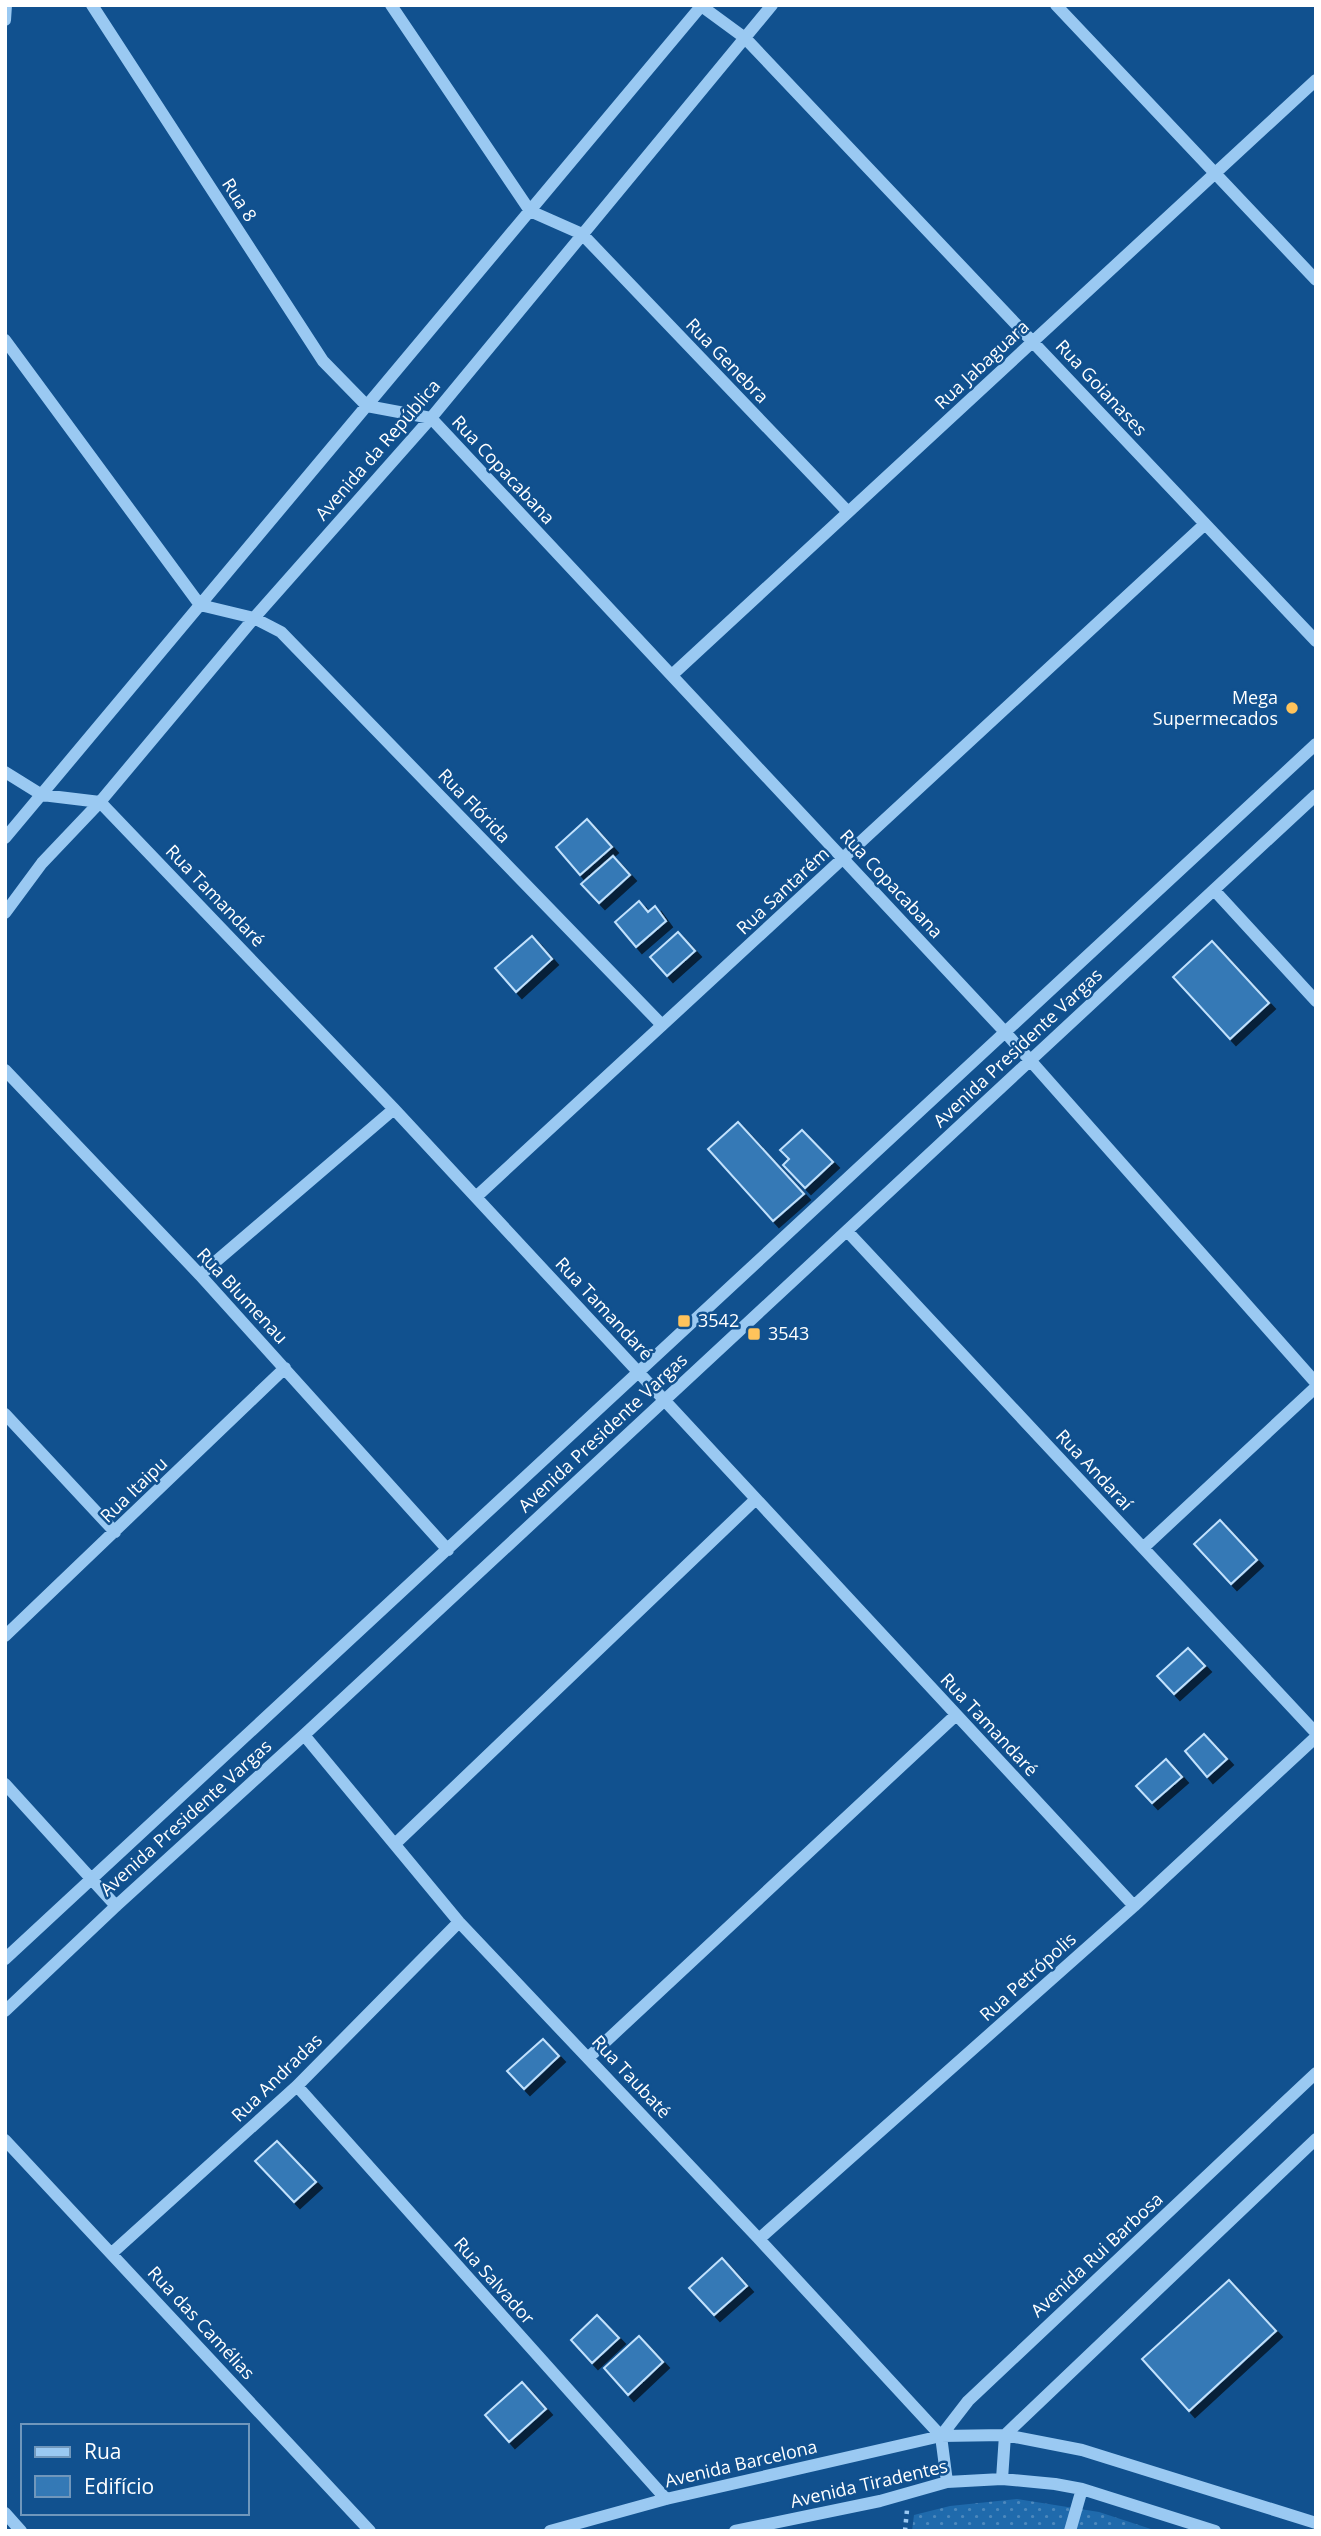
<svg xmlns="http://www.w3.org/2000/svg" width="1321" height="2536" viewBox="0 0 1321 2536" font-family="'Open Sans',sans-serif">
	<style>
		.grass { fill: url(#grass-dots) }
		.building { fill: #3479b6; stroke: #c1e1fd; stroke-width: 2; filter: url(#shadow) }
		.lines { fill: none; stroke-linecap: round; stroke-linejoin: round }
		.path { stroke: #9ac9f2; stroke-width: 4.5; stroke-dasharray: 3.5 5; stroke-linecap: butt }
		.minor { stroke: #9ac9f2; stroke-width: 12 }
		.poi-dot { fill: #ffc35b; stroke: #11518f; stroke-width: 2.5 }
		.labels { text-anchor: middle; stroke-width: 5; stroke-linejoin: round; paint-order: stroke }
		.street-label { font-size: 18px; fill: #fff; stroke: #11518f }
		.poi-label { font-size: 18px; fill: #fff; stroke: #11518f; text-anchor: start }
	</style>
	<defs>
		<pattern id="grass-dots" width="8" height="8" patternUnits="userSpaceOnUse" patternTransform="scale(1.75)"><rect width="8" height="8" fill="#1f6aac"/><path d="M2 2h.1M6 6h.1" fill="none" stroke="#4c88bd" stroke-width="1.8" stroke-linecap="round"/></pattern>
		<filter id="shadow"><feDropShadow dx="6" dy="6" stdDeviation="0" flood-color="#0009"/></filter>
	</defs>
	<rect width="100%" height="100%" fill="#11518f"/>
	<path class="grass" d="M1017 2499 1099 2512 1157 2531H912L914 2515 950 2506Z"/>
	<path class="building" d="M587 819 612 847 580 875 556 847Z
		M613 856 630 875 599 903 581 884Z
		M639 901 648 912 655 906 666 921 636 947 615 922Z
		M678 932 695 951 667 976 650 957Z
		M532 936 552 959 516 992 495 968Z
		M1212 941 1269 1003 1230 1039 1173 977Z
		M738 1122 804 1194 773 1221 708 1149Z
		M802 1130 833 1162 805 1188 783 1165 789 1159 780 1150Z
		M1220 1520 1257 1560 1231 1584 1194 1544Z
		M1188 1648 1205 1666 1174 1694 1157 1676Z
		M1204 1734 1227 1759 1207 1777 1185 1751Z
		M1166 1759 1182 1777 1152 1803 1136 1786Z
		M543 2039 559 2056 524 2089 507 2071Z
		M277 2141 316 2182 294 2202 255 2161Z
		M722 2258 747 2286 714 2315 689 2288Z
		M1229 2280 1276 2331 1189 2411 1142 2359Z
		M597 2315 619 2338 592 2363 571 2340Z
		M639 2336 663 2362 628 2395 604 2368Z
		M522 2382 546 2409 509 2442 485 2415Z"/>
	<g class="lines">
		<path class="path" d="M905 2531 907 2510"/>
		<path class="minor" d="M92 5 323 361 367 406 431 418 1005 1032 1316 1383
			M391 5 530 211 582 234 848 512
			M700 5 745 38 1316 641
			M1056 5 1316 280
			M5 20 6 5
			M5 340 200 605 254 618 281 632 662 1025
			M672 675 1316 80
			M5 772 42 795 100 802
			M100 802 394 1109 1134 1906
			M5 838 702 5
			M1214 890 1316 1001
			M5 913 42 863 100 802 254 618 431 418 772 5
			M5 1070 200 1275 448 1550
			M476 1197 1205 524
			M847 1231 1316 1733
			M200 1275 394 1109
			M5 1414 115 1532
			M1143 1548 1316 1387
			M5 1636 285 1368
			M304 1735 459 1922 759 2239 941 2436
			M5 1784 116 1906
			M395 1844 756 1499
			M5 1959 1316 744
			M5 2011 116 1906 304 1735 1316 795
			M588 2058 956 1715
			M297 2086 666 2499
			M5 2140 370 2531
			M759 2239 1134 1906 1316 1737
			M112 2253 297 2086 459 1922
			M1002 2479 1005 2435 1316 2139
			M947 2482 941 2436 968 2401 1316 2073
			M5 2513 21 2531
			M550 2531 666 2499 941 2436 1005 2435 1082 2450 1316 2523
			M735 2531 880 2501 947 2482 1002 2479 1055 2484 1082 2489 1215 2531
			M1070 2531 1082 2489"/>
	</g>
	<g class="poi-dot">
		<circle cx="1292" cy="708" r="7"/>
		<rect x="677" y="1314" width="14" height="14" rx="3.5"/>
		<rect x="747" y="1327" width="14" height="14" rx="3.5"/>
	</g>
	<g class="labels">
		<g class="street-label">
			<text transform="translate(239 200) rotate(57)" y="6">Rua 8</text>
			<text transform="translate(727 361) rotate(46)" y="6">Rua Genebra</text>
			<text transform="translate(982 365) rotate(-43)" y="6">Rua Jabaguara</text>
			<text transform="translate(1101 388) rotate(47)" y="6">Rua Goianases</text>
			<text transform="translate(378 450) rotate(-49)" y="6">Avenida da República</text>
			<text transform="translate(503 470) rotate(47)" y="6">Rua Copacabana</text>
			<text transform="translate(474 806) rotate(46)" y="6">Rua Flórida</text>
			<text transform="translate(891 884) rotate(47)" y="6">Rua Copacabana</text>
			<text transform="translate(783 891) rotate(-43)" y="6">Rua Santarém</text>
			<text transform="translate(215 896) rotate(46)" y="6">Rua Tamandaré</text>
			<text transform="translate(1018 1048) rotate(-43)" y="6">Avenida Presidente Vargas</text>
			<text transform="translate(242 1296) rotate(47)" y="6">Rua Blumenau</text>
			<text transform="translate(604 1309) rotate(47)" y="6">Rua Tamandaré</text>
			<text transform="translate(603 1433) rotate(-43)" y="6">Avenida Presidente Vargas</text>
			<text transform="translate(1094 1470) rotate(47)" y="6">Rua Andaraí</text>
			<text transform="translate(134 1490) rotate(-44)" y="6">Rua Itaipu</text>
			<text transform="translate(989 1725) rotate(47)" y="6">Rua Tamandaré</text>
			<text transform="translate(186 1818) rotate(-42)" y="6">Avenida Presidente Vargas</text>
			<text transform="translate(1028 1977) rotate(-42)" y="6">Rua Petrópolis</text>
			<text transform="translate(631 2077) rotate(47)" y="6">Rua Taubaté</text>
			<text transform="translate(277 2078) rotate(-44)" y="6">Rua Andradas</text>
			<text transform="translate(1097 2255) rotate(-43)" y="6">Avenida Rui Barbosa</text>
			<text transform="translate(494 2281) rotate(48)" y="6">Rua Salvador</text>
			<text transform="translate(201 2323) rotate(47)" y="6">Rua das Camélias</text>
			<text transform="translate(741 2464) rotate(-13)" y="6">Avenida Barcelona</text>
			<text transform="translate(869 2484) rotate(-13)" y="6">Avenida Tiradentes</text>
		</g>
		<g class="poi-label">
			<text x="1278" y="704" text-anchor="end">Mega<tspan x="1278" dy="21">Supermecados</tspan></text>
			<text x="698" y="1327">3542</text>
			<text x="768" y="1340">3543</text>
		</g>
	</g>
	<rect width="1321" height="2536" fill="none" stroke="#ffffff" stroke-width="14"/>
	<rect x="21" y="2424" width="228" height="91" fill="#11518f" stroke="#7097bc" stroke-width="2"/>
	<rect x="35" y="2447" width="35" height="10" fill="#9ac9f2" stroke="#7097bc" stroke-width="2"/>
	<text x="84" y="2459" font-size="21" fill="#ffffff">Rua</text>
	<rect x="35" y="2476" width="35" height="21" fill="#3479b6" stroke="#7097bc" stroke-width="2"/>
	<text x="84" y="2494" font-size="21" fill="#ffffff">Edifício</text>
</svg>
